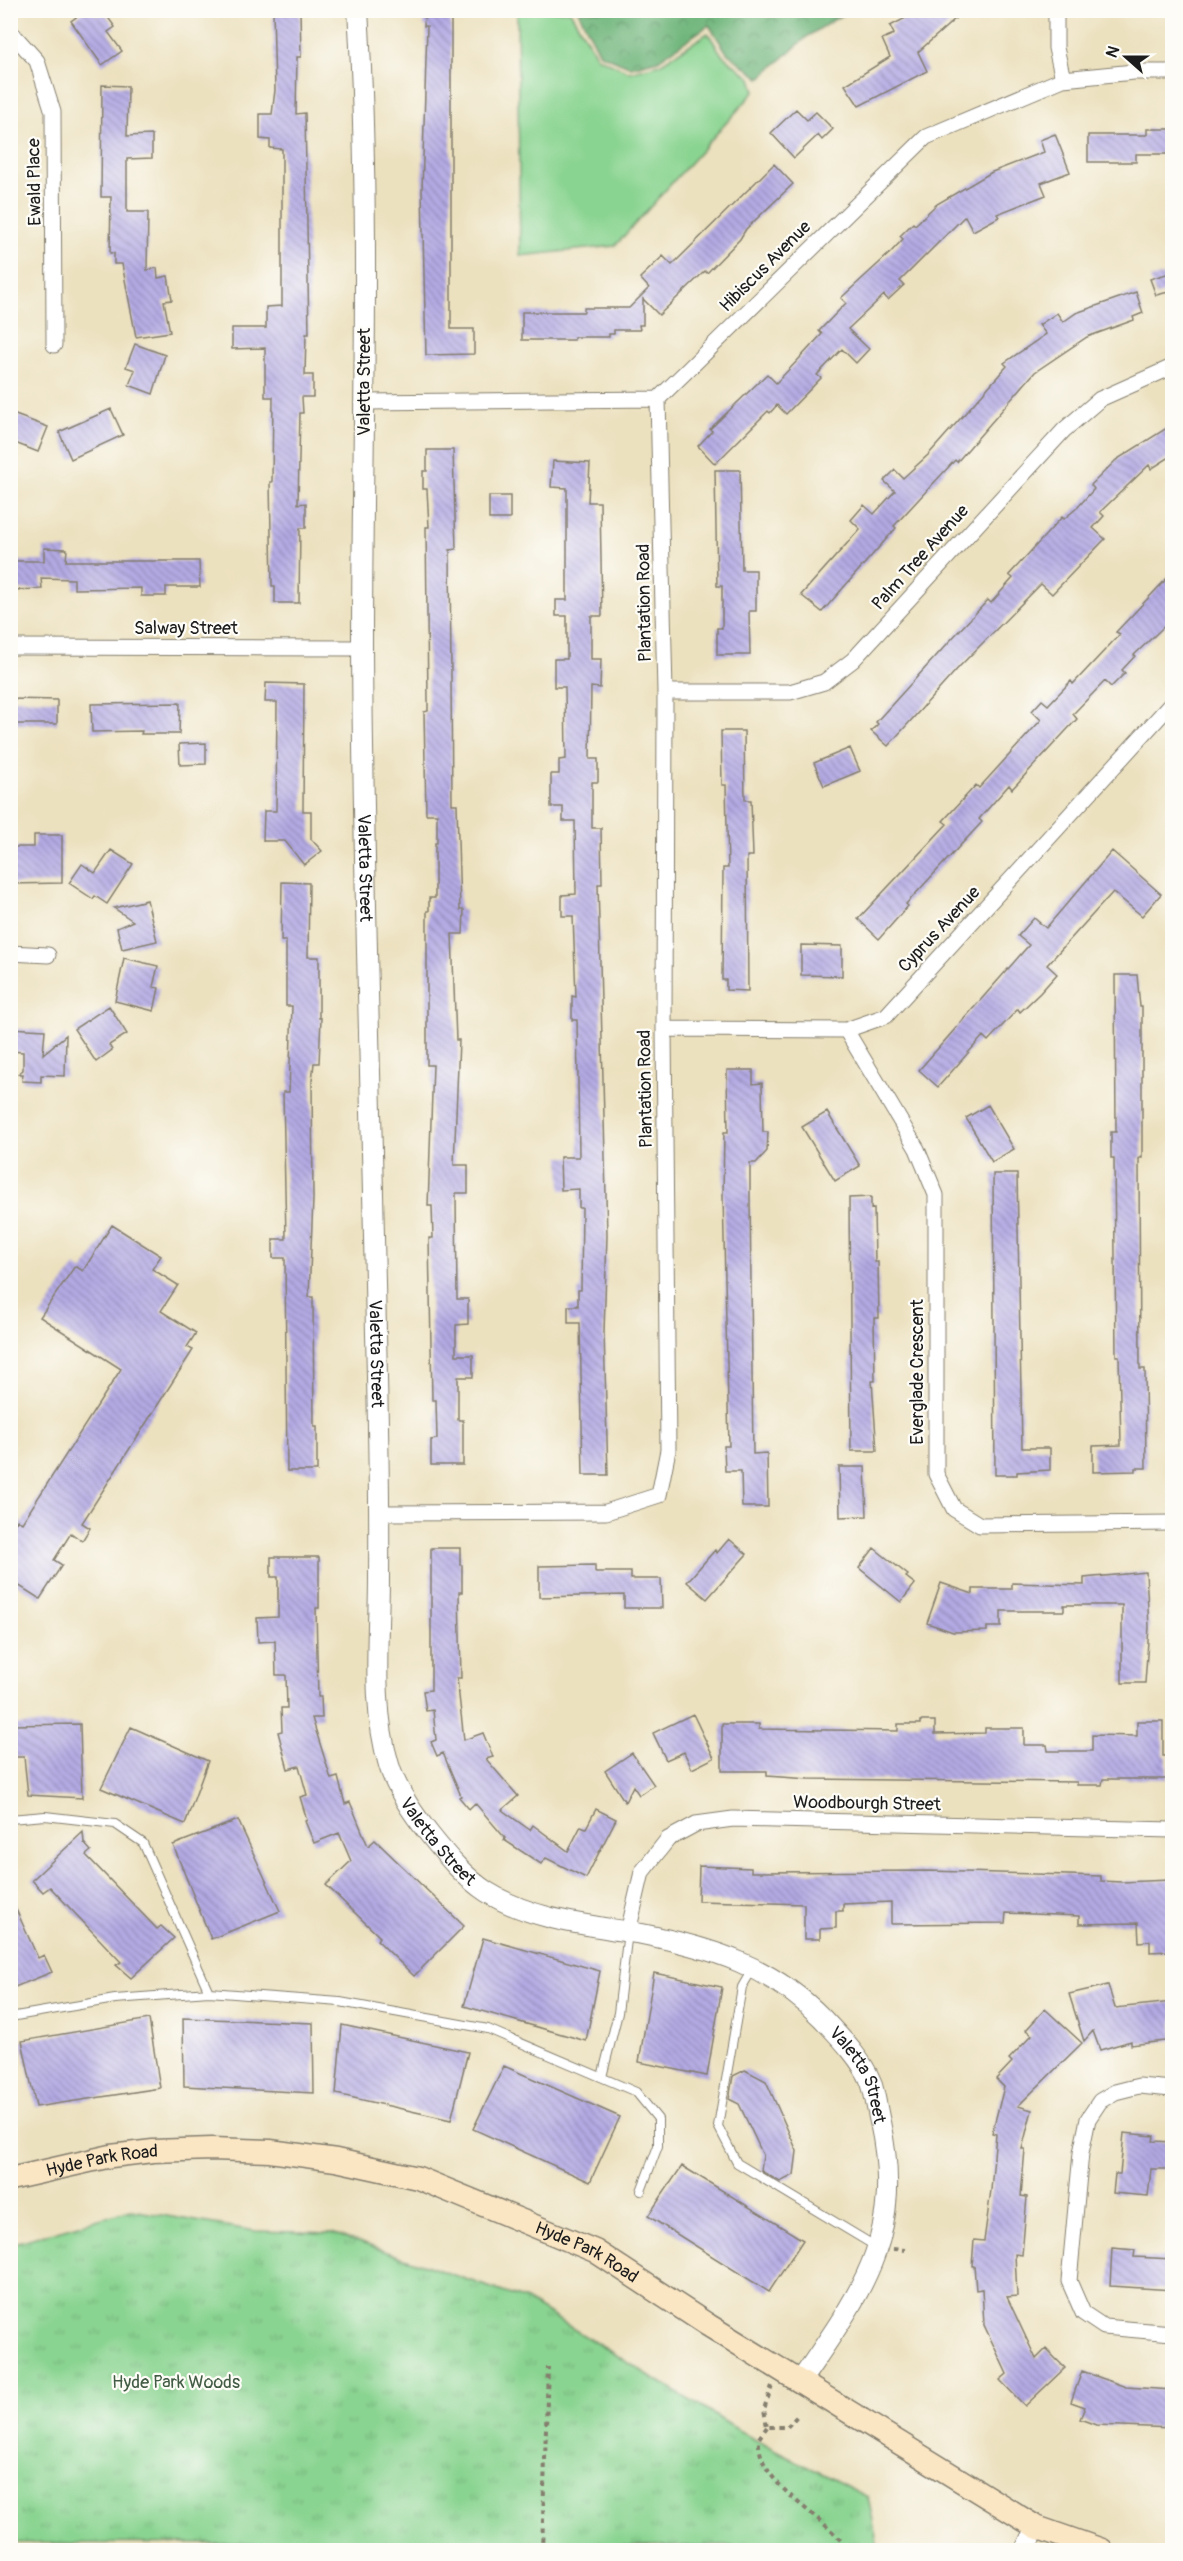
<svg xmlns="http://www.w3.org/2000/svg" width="1183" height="2561" viewBox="0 0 1183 2561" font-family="Pangolin,sans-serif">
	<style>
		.green { fill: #8ad491; stroke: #537856; stroke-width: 1.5 }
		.forest { fill: url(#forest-crowns); stroke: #46694c; stroke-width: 1.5 }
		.park { fill: url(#park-tufts); stroke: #537856; stroke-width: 1.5 }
		.building { fill: url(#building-back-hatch) }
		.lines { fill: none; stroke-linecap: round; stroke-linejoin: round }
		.service-casing { stroke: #847e6e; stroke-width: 10 }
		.minor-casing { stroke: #847e6e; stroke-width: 17 }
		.tertiary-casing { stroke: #847e6e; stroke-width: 22 }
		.secondary-casing { stroke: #847e6e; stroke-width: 25 }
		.path { stroke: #847e6e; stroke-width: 4; stroke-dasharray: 4.5 4.5; stroke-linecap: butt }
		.service { stroke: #fff; stroke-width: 8 }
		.minor { stroke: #fff; stroke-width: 15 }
		.tertiary { stroke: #fff; stroke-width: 20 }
		.secondary { stroke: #fbe6c4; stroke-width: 22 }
		.labels { text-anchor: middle; stroke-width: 4.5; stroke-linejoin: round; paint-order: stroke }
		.street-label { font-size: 18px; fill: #1c1c1c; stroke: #fdfcf7 }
		.park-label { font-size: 18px; fill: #425c45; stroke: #fdfcf7 }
	</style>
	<defs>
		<pattern id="forest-crowns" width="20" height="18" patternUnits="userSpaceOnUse" patternTransform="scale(1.5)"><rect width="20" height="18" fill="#6fb67b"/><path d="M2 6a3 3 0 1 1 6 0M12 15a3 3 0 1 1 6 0" fill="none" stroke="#5a9364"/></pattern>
		<pattern id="park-tufts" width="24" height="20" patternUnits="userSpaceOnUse" patternTransform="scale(1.5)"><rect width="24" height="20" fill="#8ad491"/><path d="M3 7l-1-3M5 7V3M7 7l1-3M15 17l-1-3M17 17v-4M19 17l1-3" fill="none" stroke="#76b57c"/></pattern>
		<pattern id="building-back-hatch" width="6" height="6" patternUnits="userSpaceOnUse" patternTransform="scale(1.5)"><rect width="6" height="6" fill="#b4aae4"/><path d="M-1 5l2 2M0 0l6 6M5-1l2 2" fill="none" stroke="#928ab8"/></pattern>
	</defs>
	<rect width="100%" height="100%" fill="#fdfcf7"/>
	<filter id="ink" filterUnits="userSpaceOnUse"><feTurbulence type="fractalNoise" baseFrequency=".0167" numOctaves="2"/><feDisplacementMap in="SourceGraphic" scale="12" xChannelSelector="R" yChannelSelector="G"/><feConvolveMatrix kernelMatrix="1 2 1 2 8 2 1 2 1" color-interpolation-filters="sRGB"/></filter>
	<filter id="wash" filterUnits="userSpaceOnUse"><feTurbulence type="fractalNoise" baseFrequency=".008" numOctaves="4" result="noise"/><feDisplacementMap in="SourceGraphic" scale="24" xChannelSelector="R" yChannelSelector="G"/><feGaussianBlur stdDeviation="1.35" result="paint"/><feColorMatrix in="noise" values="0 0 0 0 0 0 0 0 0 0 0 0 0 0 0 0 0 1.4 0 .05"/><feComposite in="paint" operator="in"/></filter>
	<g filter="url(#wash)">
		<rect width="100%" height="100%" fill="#ece1bf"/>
		<path class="green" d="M517 11H570L597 57 630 72 660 64 708 33 722 55 751 78 755 91 615 246 520 256Z"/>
		<path class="forest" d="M578 11H848L808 36 760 78 727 53 709 25 658 60 631 67 600 54Z"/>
		<path class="park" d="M131 2210 255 2231 332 2233 526 2300 748 2436 868 2497 878 2547 11 2543V2244Z"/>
		<g id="blocks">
			<path class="building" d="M86 10H93L97 16 104 12 115 27 108 32 122 51 102 65 71 21Z
				M273 10H300L301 57H297L296 114 305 113 309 334H306L305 375H313V397H302L303 413H300L298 504 306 503V528H300L299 603H275V586H272L270 482H272L273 397H265V348L232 349V328H266V307L282 306V149L270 148V140L260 139V114H272L275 90Z
				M425 10H451V329H474V354L426 355 422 191 427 26H424Z
				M921 10H965L918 52 927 71 859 106 845 85 890 57 882 39 894 34 890 26Z
				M102 85 128 86 127 136 152 135V158L127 159V212H148L147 270 157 268 158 278 168 276 172 300 164 301 170 332 136 337 122 264H114V253H110L111 197H101Z
				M796 109 807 120 816 112 833 129 822 140 818 135 794 158 771 133Z
				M1147 129H1173V154H1136V162H1088V135H1147Z
				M1055 134 1070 172 1041 183 1046 195 997 214 999 217 973 231 965 216 900 281 904 285 888 300 884 295 848 329 869 349 856 363 842 349 817 375 821 378 786 414 777 405 770 413 768 411 715 464 698 446 712 431 710 429 767 374 776 383 798 360 822 334 819 331 846 303 841 298 890 253 903 239 900 236 913 223 915 225 937 204 992 172 1044 152 1040 140Z
				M774 164 793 184 746 229 740 239 707 273 705 271 659 315 643 299V325H639L640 330H614V334H609V337H574V340H522V312H584V308H629L649 288 640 278 663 256 672 265Z
				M1173 272V291L1156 295 1150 279Z
				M1136 292 1143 313 1133 317 1134 320 1087 337 1035 372 957 462 955 460 894 526 896 528 822 612 801 595 860 529 851 520 864 505 874 514 895 491 884 481 895 470 903 478 928 455 1007 366 1004 363 1046 334 1039 325 1057 313 1063 322 1076 313Z
				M135 344 165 355 153 394 129 385 135 370 126 367Z
				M111 409 123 435 71 459 59 432Z
				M10 413 48 427 38 452 10 441Z
				M1173 424V455L1151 469 1149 465 1100 512 1104 516 1093 528 1105 539 1052 594 1041 584 960 666 888 746 871 731 878 724 876 722 958 632 988 600 991 603 1013 578 1009 575 1062 517 1064 519 1078 507 1094 489 1091 485 1116 460Z
				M427 450H453L456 549 450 550 452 804H457L460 910H464L463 934H452L456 1040H459L454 1165H468V1193H456L457 1299H468V1324L456 1325V1355H473V1377H458V1420H463V1465H431V1440L437 1439 436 1400H432L429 1238H433L432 1206H428L433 1065H427V911H429V898H435V843H437V814H426L424 712 428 711V700L426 527H429L427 489H423V471H427Z
				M553 461 590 463 588 502H600L602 616H591V659H601L600 688 591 687 590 759H598V782H592V828H601L602 884H598L607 1235 604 1332 608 1475H583L580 1323H568V1306H578V1290H581L582 1208H579V1189L561 1190 560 1157H579L578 1081 577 1020H572V996L576 997 573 916H562V895L576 894 575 821H563V807H551V774H559V760L566 759 565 687H554V659H567V616H556V600H567V488L551 487Z
				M715 470H740L742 570H756V611H749L750 655H717V628H722V586H717Z
				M489 496H510V519H489Z
				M44 548 67 549 66 561H199L200 587H166V596H141V588L74 589V579L41 578 42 589 10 590V561H44Z
				M1173 572V618L1134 655 1135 656 1122 670 1125 673 1111 687 1105 681 1073 714 1077 719 1012 789 1009 785 979 819 982 822 906 904 908 906 879 939 858 919 947 824 943 821 976 785 979 788 1041 720 1032 711 1042 700 1048 705 1071 681 1073 684 1120 634 1116 632Z
				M266 683 304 684 303 811H311V839L322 851 304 865 285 841H263L264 811H276L277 702H265Z
				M10 699 57 700V724H10Z
				M180 703 179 734H141L142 731 92 732 91 704Z
				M721 731H744L745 800H751L753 856H747L748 991 726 990V980H722L723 868H728L726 785H722Z
				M206 743V764L180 765 179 744Z
				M850 748 860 771 824 786 814 763Z
				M34 835H62V883L10 884V847H34Z
				M111 850 133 864 107 904 95 896 93 899 69 883 82 864 95 873Z
				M1112 851 1161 894 1142 916 1113 892 1047 965 1057 974 1040 993 1020 1012 1018 1009 988 1041 983 1036 938 1087 919 1070 1029 945 1018 936 1034 918 1046 928Z
				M282 882 309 883 308 957H319V1018H321L319 1063H314L312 1081 313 1199 309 1297H313L314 1426H317V1471H287L285 1258H273V1239H286L283 1092H289L292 1006H286V941H281Z
				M147 900 157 941 122 949 117 928 133 921 114 908Z
				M801 945 842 946V976L801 975Z
				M124 958 158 966 153 987 159 988 154 1011 115 1001Z
				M1115 975H1137L1140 1007H1142V1158H1139L1140 1369H1145L1146 1468H1135V1471L1093 1472V1446L1121 1445 1119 1356H1116L1114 1158H1111V1132H1116Z
				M109 1006 127 1034 109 1045 112 1050 96 1062 74 1029Z
				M10 1028 45 1030 43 1054 66 1035 65 1076 41 1075V1082L22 1081 23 1074H18L23 1070V1052L10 1051Z
				M727 1070H753V1084L762 1083 763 1132H768L767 1151 756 1163H750V1199L753 1454 767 1453 768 1507H742L741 1471H725L724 1446H729L723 1196 724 1132H728Z
				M988 1105 1014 1149 992 1162 966 1118Z
				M827 1112 860 1166 835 1181 802 1127Z
				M993 1174H1017L1022 1448H1050V1470L1017 1472V1475H995Z
				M871 1197V1209L874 1208 875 1262H878L879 1318H874L875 1381H872L877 1451H851L849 1198Z
				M112 1225 161 1256 152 1269 178 1285 161 1311 196 1333 187 1347 193 1350 82 1523 90 1528 82 1541 71 1533 54 1560 62 1565 40 1599 10 1580V1530L17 1520 22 1523 121 1369 40 1317 75 1266 83 1271Z
				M839 1467H865L867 1516 840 1517Z
				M729 1539 747 1554 707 1599 687 1582 715 1550 717 1553Z
				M431 1548H460V1565H462V1592H459L461 1678H457L464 1740 483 1733 493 1757 486 1759 518 1796 502 1810 530 1830 533 1825 568 1851 581 1826 586 1828 596 1809 616 1819 586 1878 546 1858 541 1864 504 1840 505 1838 475 1803 469 1809 459 1797 461 1796 443 1753 437 1756 431 1742 436 1740 433 1710 426 1711 423 1691 431 1690Z
				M874 1548 908 1575 906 1577 915 1584 901 1602 859 1568Z
				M271 1557H319V1608H316L318 1697H321L322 1718H312L331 1779 338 1777 345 1804 350 1802 368 1846 375 1840 464 1926 414 1976 377 1940 380 1937 326 1885 351 1861 339 1833 314 1843 305 1821 307 1820 300 1797 307 1795 299 1766 288 1769 278 1732 282 1731 281 1708H287L286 1675H276L275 1641 258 1642 257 1618 278 1617V1577H271Z
				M595 1565V1572H631V1579H661L662 1608H624V1595L539 1597V1566Z
				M1146 1572 1149 1627 1145 1683H1122V1605H1064V1611H1001V1627H987V1631L953 1632 927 1623 941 1583 973 1594V1589H1012V1583L1084 1585V1578Z
				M693 1714 714 1758 692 1769 684 1752 666 1760 653 1733Z
				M920 1721H935V1734L985 1733V1728H1024V1745H1047L1048 1751H1092V1735L1137 1736V1721H1163V1756H1167V1779H1103L1102 1785H1077V1782L809 1779 767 1776V1771H722V1724H759V1729L898 1731V1724H920Z
				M80 1724 82 1798 28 1795 24 1757H10V1725Z
				M131 1727 208 1761 185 1824 101 1788Z
				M632 1753 654 1785 639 1795 633 1786 625 1802 605 1771Z
				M238 1820 280 1911 211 1939 173 1845Z
				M83 1832 84 1843 91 1851 86 1855 157 1929 161 1926 174 1938 131 1978 116 1965 121 1962 50 1887 43 1892 32 1880Z
				M699 1866 751 1868V1872L929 1871 1101 1876V1881L1121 1882 1170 1880 1173 1940H1170V1951L1150 1952V1941L1139 1942 1138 1923 1079 1924V1916L1006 1913 1005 1923 891 1924V1902L843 1904V1911H836V1928L820 1929V1939H804V1904L698 1901Z
				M10 1896 38 1958 44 1955 52 1972 10 1989Z
				M483 1938 600 1971 586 2041 464 2006Z
				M654 1973 722 1987 707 2076 639 2062Z
				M1108 1985 1115 2008 1173 2002V2040L1131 2045V2041L1100 2050 1093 2031 1084 2041 1069 1994Z
				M1045 2009 1082 2043 1018 2106 1032 2110 1022 2149H1025L1021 2196 1027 2197 1022 2255 1015 2254 1017 2296 1007 2297 1036 2359 1046 2349 1065 2368 1025 2406 1000 2380 1007 2374 984 2325 982 2289 976 2290 974 2266H972L974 2240 984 2241 991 2190 996 2134 992 2133 1004 2087 996 2079 1012 2062 1009 2059 1032 2035 1026 2030Z
				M183 2018 313 2023 314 2093 184 2086Z
				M149 2019 160 2088 36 2107 22 2041Z
				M342 2025 468 2052 451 2120 336 2094Z
				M504 2066 620 2117 590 2182 473 2129Z
				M745 2070 766 2081 797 2151 794 2175 780 2182 761 2171 763 2155 739 2104 729 2099 733 2076Z
				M1124 2133 1154 2136 1153 2141 1173 2142V2169H1151L1148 2196 1113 2193 1115 2174H1120Z
				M682 2166 803 2240 769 2292 648 2216Z
				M1112 2248 1135 2250 1134 2257 1173 2259V2290L1110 2286Z
				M1082 2371 1126 2387 1173 2390V2428L1096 2425 1080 2419 1085 2407 1071 2402Z"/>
		</g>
	</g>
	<g filter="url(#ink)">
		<use href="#blocks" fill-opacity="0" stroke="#847e6e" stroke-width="1.5"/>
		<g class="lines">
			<defs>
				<path id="service" d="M10 1819 45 1816 115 1824 143 1843 209 1992
					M753 1968 742 1987 718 2126 737 2163 875 2246
					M10 2017 115 1999 209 1992 340 2002 488 2029 636 2092 658 2119V2146L641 2191
					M602 2077 618 2013 628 1932"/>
				<path id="minor" d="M1056 10V48L1063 79
					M10 31 37 61 53 112 54 345
					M364 402 658 399 926 137 1063 79 1134 72H1172
					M10 647 362 648
					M665 692H790L824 682 853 660 1064 430 1100 399 1172 367
					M10 953 48 955
					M664 1029 846 1030 886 1016 1172 703
					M846 1030 917 1149 936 1195V1474L954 1509 980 1525 1172 1523
					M380 1513 606 1512 659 1495 668 1450 664 1029 665 692 658 399
					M628 1932 642 1872 668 1839 696 1824 733 1819 1172 1830
					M1172 2089 1139 2086 1115 2092 1100 2101 1088 2119 1081 2153 1069 2281 1083 2313 1104 2327 1172 2333"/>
				<g id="tertiary">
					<path id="s1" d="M358 10C371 221 362 434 362 645 363 875 372 1104 376 1334 378 1415 380 1496 379 1577 379 1638 371 1706 389 1765 396 1789 414 1815 430 1835 446 1855 464 1877 487 1892 533 1921 590 1925 642 1934 712 1948 771 1966 822 2018 839 2036 862 2059 871 2082 875 2094 877 2109 880 2122 905 2237 861 2292 800 2382"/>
					<path d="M1025 2550 1036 2527"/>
				</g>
				<g id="secondary">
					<path id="s2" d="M10 2179 111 2156 153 2151 212 2149 270 2151 336 2160 418 2178 595 2251 708 2325 1036 2527 1102 2550"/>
				</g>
			</defs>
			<use href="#service" class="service-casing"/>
			<use href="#minor" class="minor-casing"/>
			<use href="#tertiary" class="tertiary-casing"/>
			<use href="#secondary" class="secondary-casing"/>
			<path class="path" d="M893 2249 905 2250
				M772 2386 764 2409 767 2427H787L798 2415
				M767 2427 759 2438C756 2483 817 2511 843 2543L842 2550
				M542 2550 548 2367"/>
			<use href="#service" class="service"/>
			<use href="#minor" class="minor"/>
			<use href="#tertiary" class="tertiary"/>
			<use href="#secondary" class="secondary"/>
		</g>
	</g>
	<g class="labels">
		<g class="street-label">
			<text transform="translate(34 182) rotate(-91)" y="6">Ewald Place</text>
			<text transform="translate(765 266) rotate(-45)" y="6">Hibiscus Avenue</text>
			<text transform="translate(364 382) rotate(-90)" y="6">Valetta Street</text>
			<text transform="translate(920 557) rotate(-48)" y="6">Palm Tree Avenue</text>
			<text transform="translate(644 603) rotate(-91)" y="6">Plantation Road</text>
			<text x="186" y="634">Salway Street</text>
			<text dy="6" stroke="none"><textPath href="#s1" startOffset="858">Valetta Street</textPath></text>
			<text transform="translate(939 929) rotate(-47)" y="6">Cyprus Avenue</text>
			<text transform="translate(645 1089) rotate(-91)" y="6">Plantation Road</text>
			<text dy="6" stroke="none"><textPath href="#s1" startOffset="1344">Valetta Street</textPath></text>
			<text transform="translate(917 1372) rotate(-90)" y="6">Everglade Crescent</text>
			<text transform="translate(867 1803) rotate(1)" y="6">Woodbourgh Street</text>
			<text dy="6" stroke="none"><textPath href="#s1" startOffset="1848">Valetta Street</textPath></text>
			<text dy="6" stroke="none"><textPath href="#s1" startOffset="2352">Valetta Street</textPath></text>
			<text dy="6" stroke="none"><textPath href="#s2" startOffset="94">Hyde Park Road</textPath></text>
			<text dy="6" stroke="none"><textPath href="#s2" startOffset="598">Hyde Park Road</textPath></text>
		</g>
		<g class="park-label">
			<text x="176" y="2388">Hyde Park Woods</text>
		</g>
	</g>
	<rect width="1183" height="2561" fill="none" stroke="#fdfcf7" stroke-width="36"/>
	<g transform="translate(1126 57) rotate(291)" stroke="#fdfcf7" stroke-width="4.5" paint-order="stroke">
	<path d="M0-4.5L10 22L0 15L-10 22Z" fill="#1c1c1c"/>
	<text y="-9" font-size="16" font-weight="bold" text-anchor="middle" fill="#1c1c1c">N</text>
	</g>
</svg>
